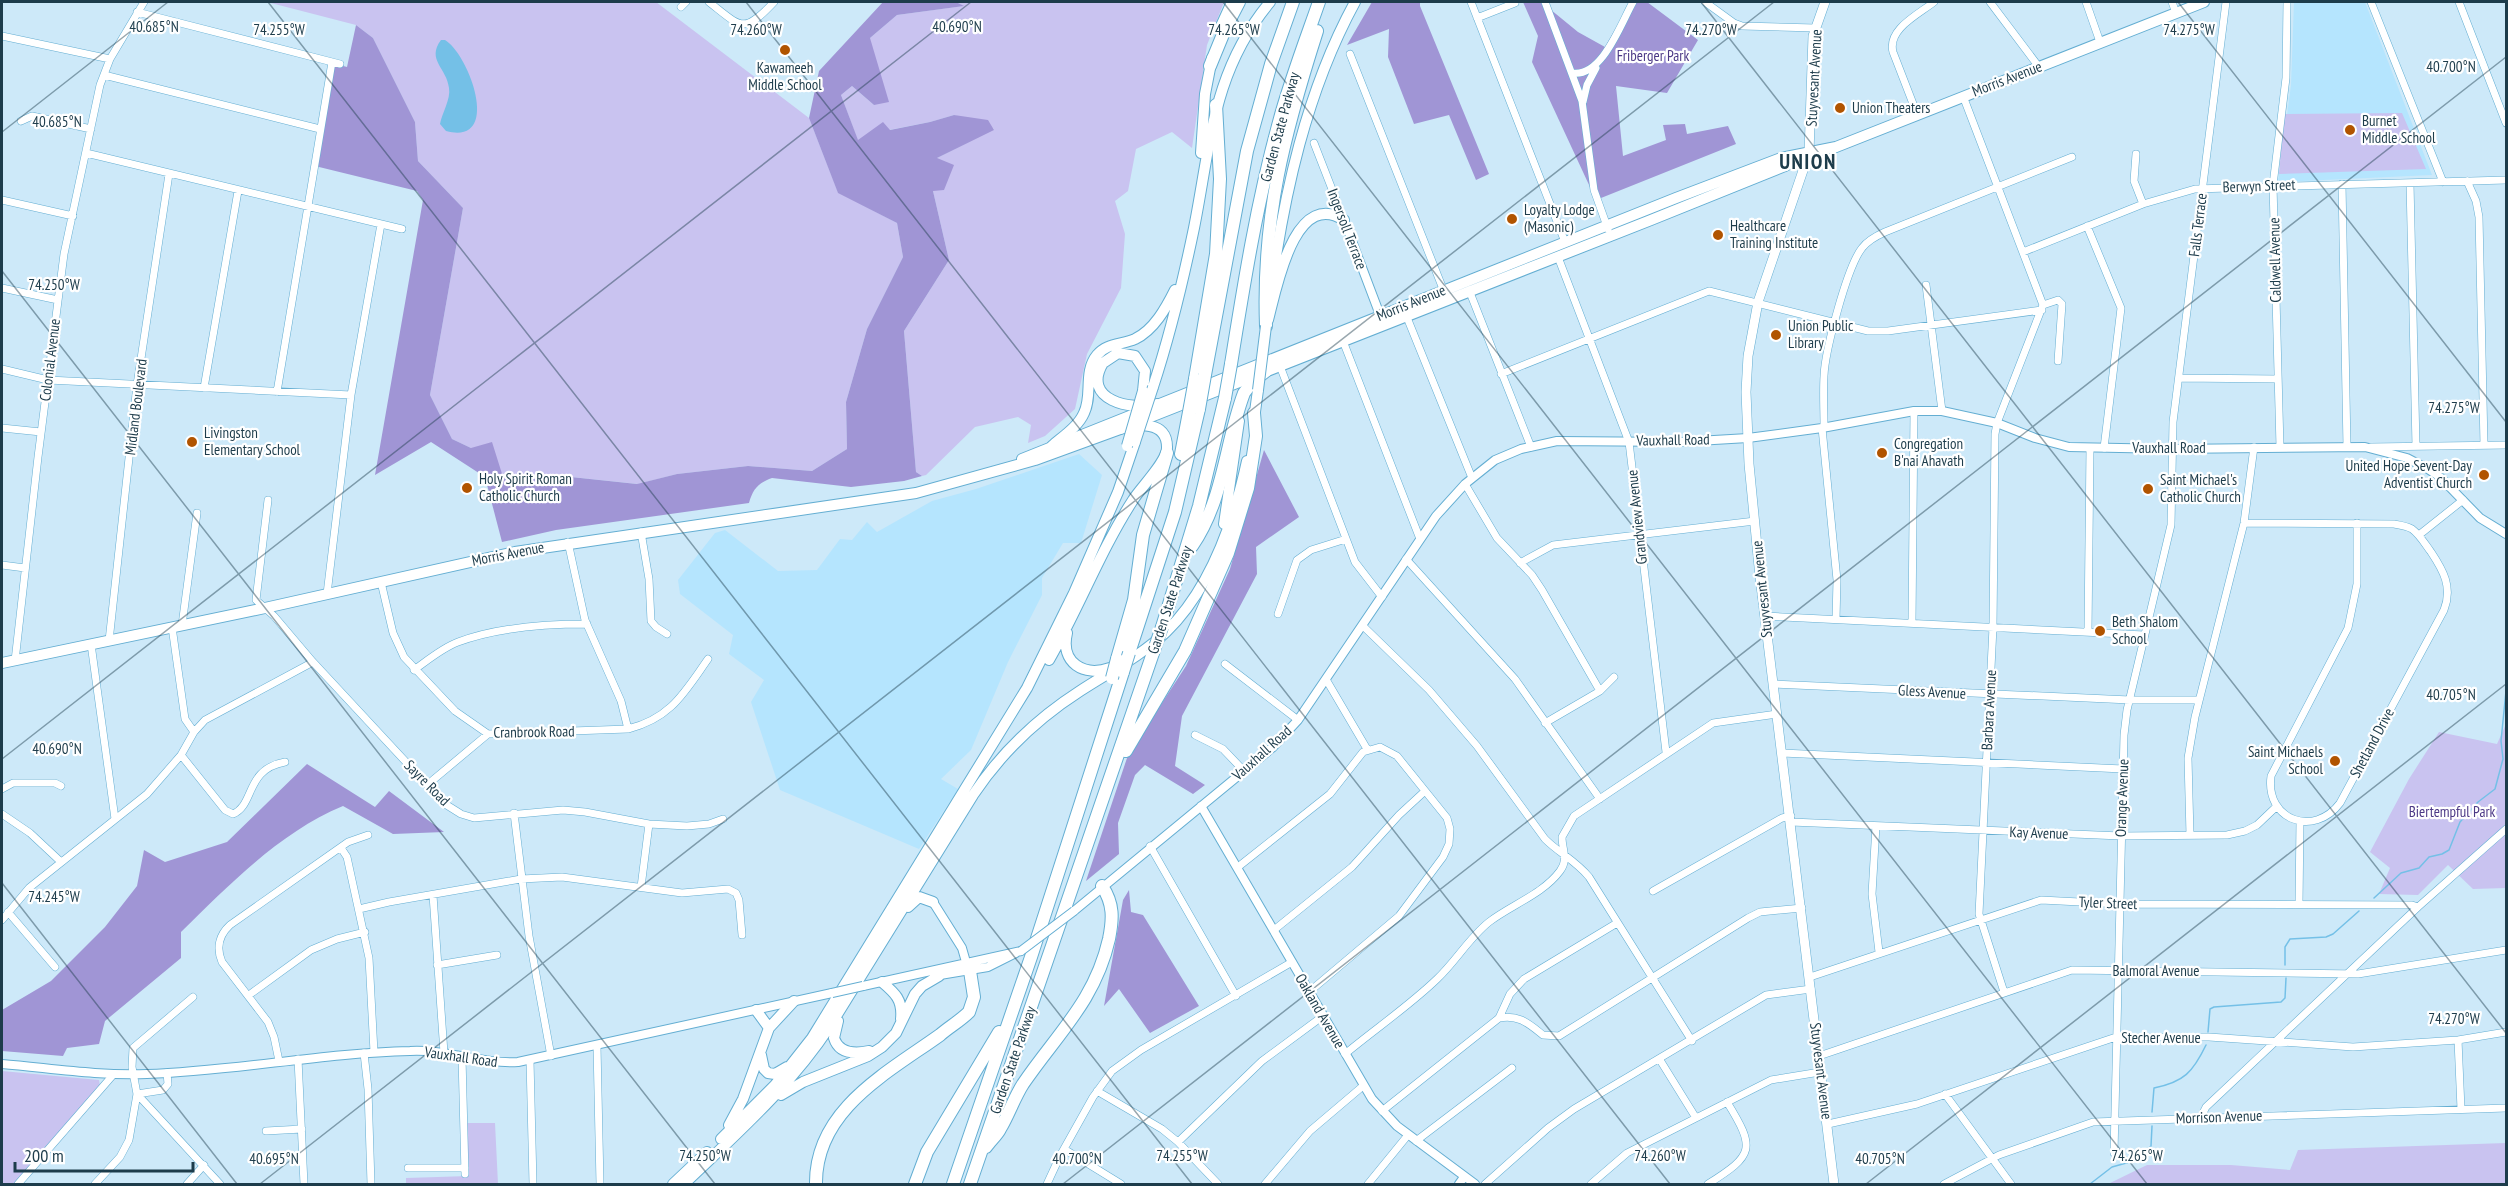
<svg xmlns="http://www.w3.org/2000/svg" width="2508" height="1186" viewBox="0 0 2508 1186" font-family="'PT Sans Narrow',sans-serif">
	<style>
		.built { fill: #b5e5fe }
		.green { fill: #c9c3f0 }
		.forest { fill: #a095d5 }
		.water { fill: #74c0e7 }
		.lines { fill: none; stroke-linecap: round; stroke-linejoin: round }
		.stream { stroke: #74c0e7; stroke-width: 1.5 }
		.minor-casing { stroke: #64aed2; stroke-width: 8 }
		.tertiary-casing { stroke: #64aed2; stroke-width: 10 }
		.secondary-casing { stroke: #64aed2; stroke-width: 10 }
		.primary-casing { stroke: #64aed2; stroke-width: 12 }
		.trunk-casing { stroke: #64aed2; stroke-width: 12 }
		.motorway-casing { stroke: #64aed2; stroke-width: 14 }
		.minor { stroke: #fff; stroke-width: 7 }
		.tertiary { stroke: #fff; stroke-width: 8 }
		.secondary { stroke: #fff; stroke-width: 9 }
		.primary { stroke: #fff; stroke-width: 10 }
		.trunk { stroke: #fff; stroke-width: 10 }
		.motorway { stroke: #fff; stroke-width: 12 }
		.tertiary-bridge-casing { stroke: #64aed2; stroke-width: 10; stroke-linecap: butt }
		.trunk-bridge-casing { stroke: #64aed2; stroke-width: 12; stroke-linecap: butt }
		.motorway-bridge-casing { stroke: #64aed2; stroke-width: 14; stroke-linecap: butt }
		.tertiary-bridge { stroke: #fff; stroke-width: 8 }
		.trunk-bridge { stroke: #fff; stroke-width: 10 }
		.motorway-bridge { stroke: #fff; stroke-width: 12 }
		.ticks { fill: none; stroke: #1d3c4b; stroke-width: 1.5; stroke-opacity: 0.45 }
		.poi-dot { fill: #b15400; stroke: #fff; stroke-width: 2 }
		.labels { text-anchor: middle; stroke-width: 4.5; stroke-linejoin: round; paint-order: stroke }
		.park-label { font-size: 15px; fill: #4c3986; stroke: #fff }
		.poi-label { font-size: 15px; fill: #1d3c4b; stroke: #fff; text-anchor: start }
		.street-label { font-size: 15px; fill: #1d3c4b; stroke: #fff }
		.district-label { font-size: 21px; font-weight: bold; letter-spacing: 1.5px; fill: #1d3c4b; stroke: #fff }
		.ticks-label { font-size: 15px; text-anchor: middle; fill: #1d3c4b; stroke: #fff; stroke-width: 4.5; stroke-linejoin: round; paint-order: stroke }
	</style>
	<rect width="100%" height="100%" fill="#cde9f9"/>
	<path class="built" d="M2294 2H2365L2432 175 2278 182 2291 85Z
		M1079 454 1102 475 1081 543H1063L1042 578V595L1008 662 971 750 941 779 958 789 919 849 780 790 751 702 764 680 729 654 733 635 680 594 678 580 715 533 725 530 778 571 817 570 840 539 852 540 867 522 877 532 932 501 976 489Z"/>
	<path class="green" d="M267 2H656L809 118 838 192 897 223 903 257 867 329 846 402 847 449 812 471 748 466 677 474 638 484 552 475 525 481 503 477 471 448 452 439 430 395 463 208 418 161 415 122 373 38 356 25Z
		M956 2H1224L1207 45 1192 148 1172 132 1136 149 1128 191 1115 201 1125 234 1121 288 1087 354 1075 409 1045 436 1028 443 1031 425 1018 417 975 427 926 475 922 476 916 472 904 331 949 260 933 191 937 158 994 129 954 115 930 122 889 130 858 141 841 95 852 86 874 105 870 38 897 15 963 6Z
		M2402 113 2426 169 2279 174 2284 114Z
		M2506 724V888L2473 889 2448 865 2418 895 2379 894 2390 868 2370 852 2409 779 2439 732 2497 744Z
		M2 1071 99 1080 100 1086 13 1184H2Z
		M467 1123H495L498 1184H406V1178L469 1176Z
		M2506 1143V1184H2108L2147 1165H2231L2290 1170 2298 1150Z"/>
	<path class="forest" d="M883 2H956L964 6 897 15 870 38 889 102 874 105 852 86 841 95 858 140 883 122 890 130 930 122 954 115 988 120 994 130 937 158 954 165 944 190 933 191 949 260 904 331 916 472 922 476 904 481 851 487 772 478C758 483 753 489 749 503L556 530 502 542 485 477 431 442 375 475 423 200 417 191 315 166 332 63 347 67 356 25 373 38 415 122 418 161 463 208 430 395 452 439 471 448 492 442 503 477 525 481 552 475 637 484 677 474 748 466 812 471 847 449 846 402 867 329 903 257 897 223 838 193 809 118 819 71Z
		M1372 2H1420V6L1489 174 1476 180 1449 115 1414 124 1388 57 1389 29 1347 45Z
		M1523 2H1544L1545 5 1578 32 1605 47 1631 2H1647L1698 40 1667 93 1616 86 1623 156 1666 140 1663 125 1685 124 1687 134 1728 126 1736 144 1596 200 1532 62 1538 36Z
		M1264 450 1299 517 1256 547 1257 574 1182 716 1175 766 1205 785 1193 794 1145 765 1135 775 1118 823 1119 854 1086 881 1128 755 1186 666 1230 569Z
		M307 764 375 807 389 791 444 832 393 834 343 806C280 832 229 885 181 932V958L105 1021 99 1044 67 1048 63 1056 2 1051V1010L51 981 105 927 137 886 144 850 165 862 227 842Z
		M1129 890 1131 912 1143 915 1199 1006 1150 1033 1119 989 1104 1006 1123 900Z"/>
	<path class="water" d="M441 40H445C469 54 503 146 446 131L440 124C442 113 451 99 449 88 447 68 426 60 441 40Z"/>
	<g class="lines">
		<path class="stream" d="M2506 584V593
			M2374 898 2401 873 2419 868 2429 857 2442 854 2449 850 2460 822 2478 802 2495 789 2503 759 2501 741 2506 691
			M2285 965V947L2290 939 2326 937 2333 934 2359 911
			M2208 1032 2210 1009 2214 1007 2281 1002 2285 998 2286 978
			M2152 1112 2154 1088C2184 1082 2193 1072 2206 1045
			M2090 1184 2112 1167 2137 1160 2151 1146 2152 1126"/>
		<defs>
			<path id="minor" d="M709 2C741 27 743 35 774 2
				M1471 2 1565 242
				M1545 2 1582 101 1594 190 1608 229
				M1705 2 1734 23 1742 26 1815 28
				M1990 2 2039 67
				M2086 2 2100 42
				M2172 2 2176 13
				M2371 2 2443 182
				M2459 2 2506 123
				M681 7 686 2
				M137 12 340 64
				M1477 18 1515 3
				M2 36 110 59
				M1350 54 1445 294
				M1572 73C1602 78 1621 23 1633 2
				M104 75 320 129
				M1963 96 2043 305 1997 423 1995 434 1993 627 1979 914 2004 992
				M1583 102 1587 85 1596 68
				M1917 114 1893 52C1887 29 1919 14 1934 2
				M21 121 32 116 91 129
				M1314 143 1344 220
				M86 153 402 229
				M2136 154 2134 181 2143 204
				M2467 181 2476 201 2479 217 2484 445
				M2410 183 2416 446
				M2342 184 2347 447
				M2 200 73 216
				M2087 226 2121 308 2104 448
				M2023 252 2143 204 2195 189 2506 180
				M1558 257 1629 442 1666 752
				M1926 285 1942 411
				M2 288 58 300
				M1469 290 1531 447
				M2043 305 2058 300 2062 304 2058 361
				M1406 315 1472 478
				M1343 341 1420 539
				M1280 366 1355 562 1382 597
				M2 369 48 380 351 395
				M1501 374 1709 291 1868 331H1888L2042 310
				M2179 378 2278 379
				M204 388 238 191
				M277 392 332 62
				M1824 427C1824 410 1823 393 1824 376 1825 351 1847 267 1862 248 1868 240 1876 236 1885 232L2072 157
				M2 428 41 432
				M1822 428 1837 580 1836 619
				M2280 447 2273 185 2286 78 2287 2
				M2371 447 2506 445
				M1465 484 1497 538 1532 575 1542 590 1600 691
				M268 500 256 600 274 616 313 662 445 804 461 814 474 818 563 810 585 812 649 824 687 826 709 824 723 819
				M2244 523 2394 524C2400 525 2407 526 2412 529 2420 535 2425 544 2431 552 2443 570 2453 587 2444 610L2340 803C2314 838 2265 820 2271 776L2348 628 2357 584V523
				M641 532 649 579 651 621 656 627 667 634
				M2419 535 2463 500
				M568 542 585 620 621 701 628 729
				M1406 559 1515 679 1600 799
				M1520 563 1553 545 1755 521
				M2 565 25 568
				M381 582 393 633 404 657 455 711 488 734 628 729C671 718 684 693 708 659
				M327 594 351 395 381 224
				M1278 614 1297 560 1311 550 1346 539
				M1765 616 2144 635
				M1912 623 1914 411
				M182 625 197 513
				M1363 626 1429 690 1477 746 1545 839C1559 853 1576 861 1589 877L1692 1041
				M172 627 185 719 194 732
				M2088 632 2090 448
				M109 641 137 385 169 174
				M91 644 115 819
				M15 661 38 457 64 254 100 85 110 59 144 2
				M1225 664 1298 720
				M414 670C428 660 442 648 458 642 498 627 544 624 587 624
				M1327 681 1367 749
				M1773 684 2130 700H2199
				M1545 723 1600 691 1614 677
				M1195 735 1223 749 1244 771
				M1782 753 2123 769
				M181 755 225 810 233 814C255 805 245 769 285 762
				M427 785 488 734
				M2 789 13 783H55L61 786
				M514 813 529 936 551 1056
				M2 814 30 833 60 861
				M1791 822 2121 836 2227 835 2245 831 2257 825 2277 806
				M1876 826 1872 894 1879 952
				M2190 835 2188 758 2195 717 2244 523 2254 447
				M1150 846 1236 996
				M341 848 347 857 369 958 374 1052
				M1238 867 1330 794 1363 752 1380 747 1397 756 1447 818 1450 829 1449 844 1443 857 1399 916 1309 992
				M641 887 649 824
				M1653 891 1782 818 1791 816
				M433 895 444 1053
				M2299 904 2300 821
				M359 909 389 902 521 879 562 877 682 893 728 889 736 893 739 900 742 935
				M8 912 55 967
				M2 920 29 888 147 794 181 755 194 732 205 720 313 662
				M1274 930 1352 867 1399 815 1425 791
				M437 965 497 955
				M1810 977 2041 900 2119 904 2412 905 2418 907
				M249 995 311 950 337 939 365 932
				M1499 1018C1519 1014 1529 1024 1543 1035L1559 1036 1748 918 1760 912 1802 908
				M2458 1040 2461 1109
				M597 1046 600 1184
				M364 1053 368 1089 371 1184
				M1345 1054C1375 1029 1409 1006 1437 979 1456 961 1469 938 1489 922 1511 905 1543 894 1560 871 1569 859 1562 850 1562 837L1574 816 1713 723 1777 714
				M1819 1056 2072 970 2358 974 2506 950
				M462 1057 465 1174
				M298 1059 304 1184
				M530 1060 533 1184
				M1660 1060 1696 1118
				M279 1061 274 1037 268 1022 222 962C216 948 219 935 230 925L348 842 368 835
				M1097 1091 1162 1129 1178 1142 1218 1184
				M137 1094 220 1184
				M137 1094 163 1090 168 1084 167 1073
				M1945 1094 2011 1184
				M1382 1111 1499 1018 1510 994 1524 979 1617 923
				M2201 1117 2206 1107 2418 907 2506 829
				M1828 1124 1917 1104 2116 1037H2209L2353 1047 2458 1040 2506 1032
				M266 1131 302 1129
				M1416 1141 1512 1068
				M1178 1142 1262 1061 1323 1016
				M1064 1149 1121 1184
				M2114 1153 2124 735 2127 710 2171 525 2173 422 2226 2
				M408 1168H465
				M18 1184 113 1075
				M95 1184 120 1157 129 1140 137 1094 132 1067 133 1048 193 997
				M187 1184 204 1165
				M1047 1184 1060 1156 1093 1097 1112 1071 1141 1050 1292 962
				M1265 1184 1310 1131 1363 1086
				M1368 1184 1408 1135
				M1485 1184 1548 1128 1574 1109 1766 995 1811 989
				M1591 1184 1627 1153 1771 1080 1820 1072
				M1708 1184C1754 1155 1756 1149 1727 1102
				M1944 1184 1999 1155 2093 1122 2506 1108"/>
			<path id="tertiary" d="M1344 220 1380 315
				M1201 806 1372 1099 1397 1126 1475 1184
				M933 902 962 948 966 962
				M1074 911 1272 748 1298 720 1436 516 1465 484 1495 460 1521 449 1557 441 1680 442 1748 438 1822 428 1914 411H1942L1997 423 2035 438 2069 447 2171 449 2365 447 2407 458 2428 469 2440 477 2480 518 2506 534
				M934 976 988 967 1016 953
				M863 986 1021 951
				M2 1064C50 1068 98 1076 147 1074 235 1071 322 1053 410 1051 447 1049 481 1064 518 1062L832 993
				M1459 1184 1464 1177"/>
			<path id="secondary" d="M1825 2 1813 36 1809 153 1758 302 1748 356 1746 392 1749 464 1760 577 1834 1184"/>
			<path id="primary" d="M1022 459 1676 198 1781 158 1836 147 2204 2
				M2 663 265 608 515 552 916 493 1035 460 1120 429 1651 220 1785 166 1809 153"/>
			<path id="trunk" d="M1221 26 1232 2
				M1201 153 1205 94 1212 58
				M1270 296C1284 194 1306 92 1355 2
				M1268 320C1276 290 1294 188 1344 220
				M1153 387C1170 335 1183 281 1194 228 1211 143 1212 72 1270 2
				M1143 391 1145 371 1135 356 1118 353 1103 363C1081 400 1131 411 1157 404
				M1254 419 1258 390
				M1052 446C1062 437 1078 427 1084 413 1093 395 1083 372 1097 355 1107 343 1121 345 1135 339 1154 330 1166 308 1175 290
				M1224 524 1239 421
				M1067 633C1060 663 1084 677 1110 668
				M1049 660C1079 608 1100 551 1133 500 1141 487 1168 461 1167 447 1167 420 1137 424 1120 429
				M908 907 919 897 933 902
				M882 982C895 993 903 1000 901 1019
				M756 1010 769 1028
				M838 1021 834 1038C839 1054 855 1054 869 1051
				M761 1055 764 1069 768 1073 775 1074 787 1067
				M781 1095 803 1082 868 1056 882 1047 896 1033 915 994 922 986 939 976
				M729 1125 743 1099 769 1028 794 1001
				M721 1139 775 1085 812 1038 1027 688 1074 593 1118 492 1135 442
				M673 1184 707 1152
				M684 1184C736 1134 790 1087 830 1026L973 795C1001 753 1038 718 1080 691 1109 672 1141 656 1166 632 1211 588 1234 521 1247 461"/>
			<path id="motorway" d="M1210 66 1226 27 1239 2
				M1266 326C1262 217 1284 134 1317 31
				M1231 364C1244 283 1257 202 1279 122 1290 81 1305 42 1319 2
				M1205 375 1247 151 1271 64 1293 2
				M1195 379 1216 254 1220 179 1216 105
				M1181 454 1189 412
				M1192 546C1224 500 1225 443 1244 393L1253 381 1266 371
				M1162 627 1199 506 1225 398
				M1129 653 1175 512 1199 409
				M1117 659 1134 600 1143 535 1167 453
				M1126 751 1185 651 1228 553 1248 488 1256 436 1254 413
				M986 1147C990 1141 997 1135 1000 1129 1009 1114 1014 1098 1023 1084 1057 1034 1095 1001 1109 939 1113 919 1114 904 1102 886
				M816 1184C815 1110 887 1073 940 1035 949 1027 960 1021 969 1012L974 997 970 971
				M915 1184 927 1152 999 1032
				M953 1184 1031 957 1123 672
				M970 1184 1153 653"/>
		</defs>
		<use href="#minor" class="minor-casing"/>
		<use href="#tertiary" class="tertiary-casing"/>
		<use href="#secondary" class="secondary-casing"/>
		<use href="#primary" class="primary-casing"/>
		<use href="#trunk" class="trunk-casing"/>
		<use href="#motorway" class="motorway-casing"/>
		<use href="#minor" class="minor"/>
		<use href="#tertiary" class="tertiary"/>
		<use href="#secondary" class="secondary"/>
		<use href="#primary" class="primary"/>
		<use href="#trunk" class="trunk"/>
		<use href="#motorway" class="motorway"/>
		<defs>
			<path id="tertiary-bridge" d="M1021 951 1074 911
				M832 993 863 986"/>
			<path id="trunk-bridge" d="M1258 390 1266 326
				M1135 442 1153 387
				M1127 446 1143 391"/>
			<path id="motorway-bridge" d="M1225 398 1231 364
				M1199 409 1205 375
				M1189 412 1195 379
				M1153 653 1162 627
				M1123 672 1129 653
				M1112 678 1117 659"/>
		</defs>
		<use href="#tertiary-bridge" class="tertiary-bridge-casing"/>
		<use href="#trunk-bridge" class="trunk-bridge-casing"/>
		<use href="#motorway-bridge" class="motorway-bridge-casing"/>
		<use href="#tertiary-bridge" class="tertiary-bridge"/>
		<use href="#trunk-bridge" class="trunk-bridge"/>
		<use href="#motorway-bridge" class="motorway-bridge"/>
	</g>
	<path class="ticks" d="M268 2 1192 1184M746 2 1670 1184M1223 2 2147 1184M1701 2 2506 1033M2178 2 2506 422M2 132 168 2M2 271 715 1184M2 759 971 2M2 883 237 1184M260 1184 1774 2M1063 1184 2506 57M1866 1184 2506 684"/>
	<g class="poi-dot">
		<circle cx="785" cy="50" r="6"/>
		<circle cx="1840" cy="108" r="6"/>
		<circle cx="2350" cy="130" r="6"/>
		<circle cx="1512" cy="219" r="6"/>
		<circle cx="1718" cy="235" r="6"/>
		<circle cx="1776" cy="335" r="6"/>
		<circle cx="192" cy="442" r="6"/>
		<circle cx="1882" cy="453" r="6"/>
		<circle cx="2484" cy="475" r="6"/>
		<circle cx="467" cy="488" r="6"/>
		<circle cx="2148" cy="489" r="6"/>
		<circle cx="2100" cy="631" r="6"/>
		<circle cx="2335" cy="761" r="6"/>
	</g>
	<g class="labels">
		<g class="park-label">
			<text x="1653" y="61">Friberger Park</text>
			<text x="2452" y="817">Biertempful Park</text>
		</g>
		<g class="poi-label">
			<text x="785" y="73" text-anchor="middle">Kawameeh<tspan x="785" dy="17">Middle School</tspan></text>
			<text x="1852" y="113">Union Theaters</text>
			<text x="2362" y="126">Burnet<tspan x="2362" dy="17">Middle School</tspan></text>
			<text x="1524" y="215">Loyalty Lodge<tspan x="1524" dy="17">(Masonic)</tspan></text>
			<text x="1730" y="231">Healthcare<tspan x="1730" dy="17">Training Institute</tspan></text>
			<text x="1788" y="331">Union Public<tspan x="1788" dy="17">Library</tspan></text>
			<text x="204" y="438">Livingston<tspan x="204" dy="17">Elementary School</tspan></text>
			<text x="1894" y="449">Congregation<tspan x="1894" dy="17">B'nai Ahavath</tspan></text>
			<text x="2472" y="471" text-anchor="end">United Hope Sevent-Day<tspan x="2472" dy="17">Adventist Church</tspan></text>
			<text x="479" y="484">Holy Spirit Roman<tspan x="479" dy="17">Catholic Church</tspan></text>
			<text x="2160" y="485">Saint Michael's<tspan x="2160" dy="17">Catholic Church</tspan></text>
			<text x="2112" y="627">Beth Shalom<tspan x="2112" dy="17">School</tspan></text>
			<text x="2323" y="757" text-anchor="end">Saint Michaels<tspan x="2323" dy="17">School</tspan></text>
		</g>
		<g class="street-label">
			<text transform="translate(1814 78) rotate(-87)" y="5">Stuyvesant Avenue</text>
			<text transform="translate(2007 79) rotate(-21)" y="5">Morris Avenue</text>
			<text transform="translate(1280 127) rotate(-75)" y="5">Garden State Parkway</text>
			<text transform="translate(2259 186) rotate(-2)" y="5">Berwyn Street</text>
			<text transform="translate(2198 225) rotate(-83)" y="5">Falls Terrace</text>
			<text transform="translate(1347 229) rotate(69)" y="5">Ingersoll Terrace</text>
			<text transform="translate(2275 260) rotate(-91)" y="5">Caldwell Avenue</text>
			<text transform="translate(1411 303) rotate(-22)" y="5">Morris Avenue</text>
			<text transform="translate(50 360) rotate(-83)" y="5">Colonial Avenue</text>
			<text transform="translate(136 407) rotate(-83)" y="5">Midland Boulevard</text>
			<text transform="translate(1673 440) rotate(-1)" y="5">Vauxhall Road</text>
			<text x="2169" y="453">Vauxhall Road</text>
			<text transform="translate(1637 517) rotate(-96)" y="5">Grandview Avenue</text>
			<text transform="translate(508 554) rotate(-11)" y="5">Morris Avenue</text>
			<text transform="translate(1762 589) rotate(-96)" y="5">Stuyvesant Avenue</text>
			<text transform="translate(1170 600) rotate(-72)" y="5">Garden State Parkway</text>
			<text transform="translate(1932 692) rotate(3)" y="5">Gless Avenue</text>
			<text transform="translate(1989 710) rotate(-87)" y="5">Barbara Avenue</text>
			<text transform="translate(534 732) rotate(-1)" y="5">Cranbrook Road</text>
			<text transform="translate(2372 743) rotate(-62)" y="5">Shetland Drive</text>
			<text transform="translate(1262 753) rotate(-42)" y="5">Vauxhall Road</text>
			<text transform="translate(427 783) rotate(45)" y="5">Sayre Road</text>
			<text transform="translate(2122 798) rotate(-88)" y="5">Orange Avenue</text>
			<text transform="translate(2039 833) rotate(2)" y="5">Kay Avenue</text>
			<text transform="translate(2108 903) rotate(2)" y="5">Tyler Street</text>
			<text x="2156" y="976">Balmoral Avenue</text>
			<text transform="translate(1320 1011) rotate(60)" y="5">Oakland Avenue</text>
			<text x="2161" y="1043">Stecher Avenue</text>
			<text transform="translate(461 1057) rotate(8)" y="5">Vauxhall Road</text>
			<text transform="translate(1013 1060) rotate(-71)" y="5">Garden State Parkway</text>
			<text transform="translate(1821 1071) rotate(83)" y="5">Stuyvesant Avenue</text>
			<text transform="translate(2219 1117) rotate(-2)" y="5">Morrison Avenue</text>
		</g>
		<g class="district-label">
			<text x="1808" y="169">UNION</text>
		</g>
	</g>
	<g class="ticks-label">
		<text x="154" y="32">40.685°N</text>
		<text x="957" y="32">40.690°N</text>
		<text x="279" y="35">74.255°W</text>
		<text x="756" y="35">74.260°W</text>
		<text x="1234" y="35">74.265°W</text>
		<text x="1711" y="35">74.270°W</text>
		<text x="2189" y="35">74.275°W</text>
		<text x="2451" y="72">40.700°N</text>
		<text x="57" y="127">40.685°N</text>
		<text x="54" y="290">74.250°W</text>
		<text x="2454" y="413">74.275°W</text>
		<text x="2451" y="700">40.705°N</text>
		<text x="57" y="754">40.690°N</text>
		<text x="54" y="902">74.245°W</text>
		<text x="2454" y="1024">74.270°W</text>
		<text x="705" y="1161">74.250°W</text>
		<text x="1182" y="1161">74.255°W</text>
		<text x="1660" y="1161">74.260°W</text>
		<text x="2137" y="1161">74.265°W</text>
		<text x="274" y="1164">40.695°N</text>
		<text x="1077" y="1164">40.700°N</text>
		<text x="1880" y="1164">40.705°N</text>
	</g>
	<rect width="2508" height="1186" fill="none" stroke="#1d3c4b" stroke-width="6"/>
	<path d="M15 1162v9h178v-9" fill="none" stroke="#1d3c4b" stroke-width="3"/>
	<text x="24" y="1162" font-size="18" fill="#1d3c4b" stroke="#ffffff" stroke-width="4.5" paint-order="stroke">200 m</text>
</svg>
